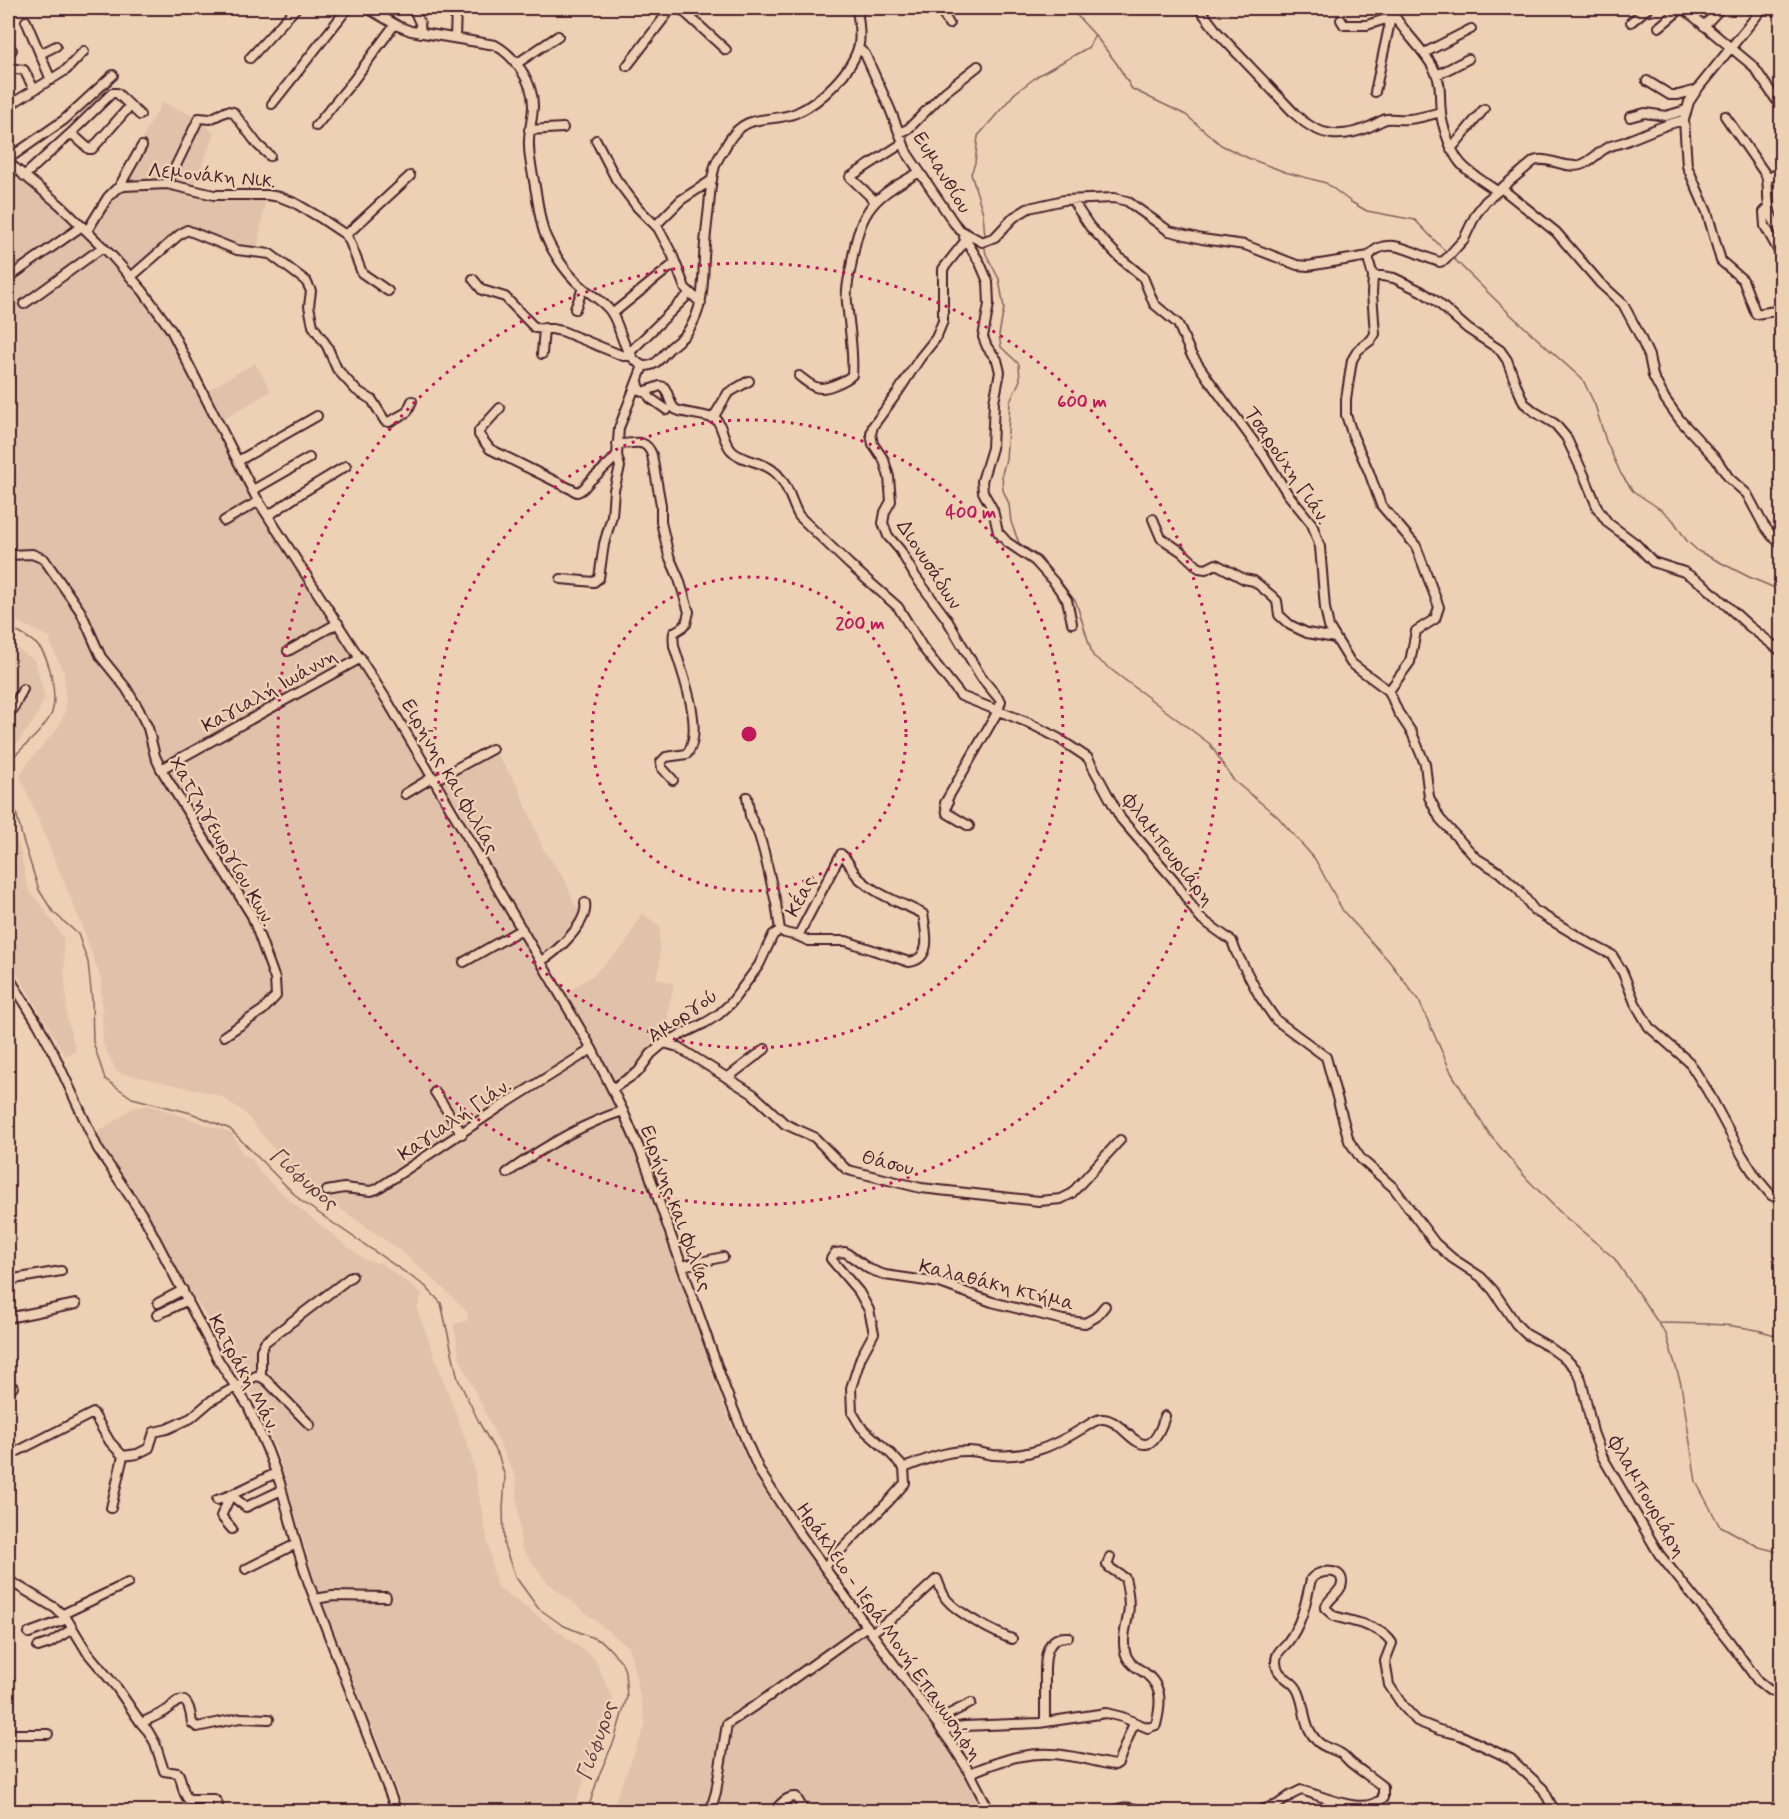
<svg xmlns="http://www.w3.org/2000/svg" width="1789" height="1819" viewBox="0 0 1789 1819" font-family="Mynerve,sans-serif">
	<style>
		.built { fill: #dfc2a9 }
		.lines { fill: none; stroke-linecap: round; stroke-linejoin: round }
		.stream { stroke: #85605d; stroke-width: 1.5 }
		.minor-casing { stroke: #4a1f2b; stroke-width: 12 }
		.minor { stroke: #edd1b4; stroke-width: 8 }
		.ring { fill: none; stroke: #c2185b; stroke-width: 3; stroke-dasharray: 3 6 }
		.labels { text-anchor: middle; stroke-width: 5; stroke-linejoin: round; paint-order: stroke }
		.street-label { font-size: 20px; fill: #4a1f2b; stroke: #edd1b4 }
		.water-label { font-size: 21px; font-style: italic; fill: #623a40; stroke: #edd1b4 }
		.centre { fill: #c2185b; stroke: #edd1b4; stroke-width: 3 }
		.ring-label { font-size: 18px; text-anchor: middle; font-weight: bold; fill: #c2185b; stroke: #edd1b4; stroke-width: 5; stroke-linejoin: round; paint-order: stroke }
	</style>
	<rect width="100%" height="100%" fill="#edd1b4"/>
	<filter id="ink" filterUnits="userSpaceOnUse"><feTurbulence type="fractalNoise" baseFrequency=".0167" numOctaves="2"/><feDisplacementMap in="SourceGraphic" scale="12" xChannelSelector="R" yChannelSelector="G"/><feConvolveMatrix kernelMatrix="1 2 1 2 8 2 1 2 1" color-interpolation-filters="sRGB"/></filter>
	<g filter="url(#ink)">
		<path class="built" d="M162 102 201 119 214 135 192 192 266 198 257 249 231 245 196 229 188 228 126 278 164 326 200 395 255 363 271 391 214 425 264 518 344 638 431 785 495 752 518 786 543 849 566 881 574 904 582 912 572 930 553 950 535 962 557 999 593 975 624 946 642 913 661 927 659 935 660 966 656 978 674 984 669 1005 666 1037 623 1079 606 1089 633 1148 680 1269 712 1363 709 1366 729 1421 761 1487 945 1745 985 1811H611L646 1724 629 1647 547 1582 521 1547 516 1478 459 1357 454 1324 468 1320 467 1312 443 1288 405 1254 299 1180 244 1112 224 1098 211 1093 117 1072 103 1044 101 979 81 923 20 776 29 761 58 728 66 709 64 673 50 643 51 638 8 617V170L62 214 86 236 118 183Z
			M8 642 35 661 45 697 34 721 8 755Z
			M8 807 10 823 20 850 27 885 31 894 42 906 63 937 67 1019 76 1052 65 1055 8 957Z
			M149 1105 232 1133 242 1153 252 1159 260 1173 295 1205 365 1260 382 1264 422 1294 417 1309 471 1454 496 1585 594 1658 613 1699 573 1811H405L316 1585 277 1451 252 1394 206 1315 186 1287 165 1246 130 1185 95 1134 133 1108Z"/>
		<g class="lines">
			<path class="stream" d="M1070 8 1094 34 1117 64 1132 89 1186 115 1221 145 1248 158 1285 172 1326 183 1351 202 1367 211 1415 220 1446 252
				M985 237 983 213 971 174 975 163 978 136 1015 93 1039 75 1089 47 1094 36
				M984 244 986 254 999 279 1004 308 999 335 1001 347 1019 364 1020 380 1010 402 1006 459 1002 474 1003 490 1009 504 1011 522 1019 543 1040 557 1076 602 1093 656 1210 744 1234 781 1277 816 1315 859 1343 911 1389 961 1419 1001 1452 1074 1490 1135 1527 1179 1563 1215 1614 1258 1666 1334 1681 1384 1696 1482 1719 1525 1759 1547 1782 1553
				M1452 257 1511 315 1583 380 1595 405 1606 441 1621 474 1633 491 1663 511 1673 520 1687 541 1698 551 1749 577 1782 591
				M8 627C18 633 32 638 39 647 51 660 58 699 51 715 41 733 24 746 10 760L9 776 12 796 23 840 39 890 53 912 78 934 88 962 92 1000 93 1042 105 1079 132 1098 191 1113 230 1129 301 1201 425 1286 441 1303 458 1379 481 1426 499 1457 505 1477 503 1509 504 1545 515 1576 538 1608 562 1625 603 1642 621 1661 625 1671 627 1697 614 1741 599 1775 587 1812
				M1658 1323C1698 1324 1745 1322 1782 1338"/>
			<defs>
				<path id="minor" d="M103 8 107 10 111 8
					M367 8 398 26 411 31 495 45C515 56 533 82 533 105 533 119 528 132 529 146 529 160 533 173 535 187 538 202 539 217 544 232 551 250 565 272 580 285 590 295 603 300 611 312 623 330 621 354 643 366
					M413 8 420 23 421 33
					M680 8 726 50
					M940 8 949 24
					M1199 8 1218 33 1296 115C1319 137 1341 139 1369 127 1374 125 1380 121 1386 119 1393 118 1401 120 1409 119 1420 118 1430 115 1441 112
					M1390 8C1401 31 1424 48 1435 71 1442 85 1439 97 1441 112 1441 120 1444 127 1446 134 1457 169 1469 171 1497 191
					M1683 8 1753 66 1782 108
					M1750 8 1758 14
					M1763 8 1699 87 1689 102 1684 120 1687 166 1707 212 1721 261 1743 280 1756 314 1782 310
					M1341 20 1344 25H1367L1392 17
					M26 21 51 80
					M1631 22 1648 8
					M1704 26 1721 8
					M1659 27 1682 8
					M455 38 456 8
					M858 48 865 54 890 109 907 153 954 223 960 230 982 242 995 237 1014 217 1029 208 1064 200 1114 198 1127 201 1169 231 1202 239 1245 245 1297 265 1308 266 1369 256C1388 232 1419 257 1440 262L1445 260 1464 239 1476 214 1486 201 1534 161C1549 156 1564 169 1580 165 1591 162 1598 152 1608 147 1615 144 1624 143 1631 139 1649 132 1665 124 1684 120
					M8 50H12
					M1424 53 1471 29
					M40 54 56 46
					M250 58 296 8
					M516 64 558 36
					M627 66 667 14 670 8
					M8 68 24 70 34 89
					M1437 75 1468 59
					M1647 81 1670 95H1678L1697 90
					M1375 92 1390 22 1389 17
					M272 104 348 8
					M8 106 66 70 84 51
					M1725 116 1766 175C1769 185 1767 195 1769 206 1770 216 1776 225 1782 234
					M1630 117 1645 113 1666 116 1686 110
					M316 126 353 81 395 24
					M529 130 563 128
					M71 133 89 149H92L130 106
					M899 133 908 129 945 92 978 66
					M596 140 616 179 638 208 658 228 672 254 685 288 701 303
					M1451 149 1484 109
					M8 159 64 120 113 75
					M8 162 60 205 112 256 143 291 171 330 257 499 388 702 592 1049 623 1111 645 1162 726 1391 747 1443 760 1472 801 1535 953 1746 970 1773 990 1812
					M24 176 71 133 112 93H117L140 115
					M1767 179 1782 171
					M167 184 199 118 210 119 227 111 233 112 258 145 270 156
					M119 187 142 146
					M1501 188 1556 232 1600 283 1623 304 1637 330 1649 356 1653 376 1665 399 1680 420 1716 459 1729 478 1747 494 1763 524 1772 536 1782 544
					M1072 200 1090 227 1120 258 1143 277 1154 304 1178 324 1191 354 1208 379 1265 457 1287 493 1312 524 1320 547 1325 608 1329 627 1351 663 1389 691 1398 712 1412 733 1425 764 1429 797 1440 819 1476 858 1499 872 1519 890 1534 910 1591 944 1612 955 1623 973 1635 1003 1649 1027 1689 1062 1707 1090 1742 1155 1756 1177 1771 1195 1782 1200
					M875 201 850 177 903 143
					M1769 207 1764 212 1765 226 1782 257
					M656 225 681 200 712 180
					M87 231 108 197 116 189 124 186 167 184 214 195H267L280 197 295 203 319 217 346 235 350 242 362 273 388 291
					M346 235 410 176
					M964 237 980 263 988 282 989 304 983 337 987 347 997 360 1000 372 994 402 992 448 982 481 983 492 993 510 998 532 1007 542 1035 561 1054 582 1067 600 1072 623
					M966 240 943 269V321L936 338 920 358 898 392 873 426 871 434 873 444 884 460 889 477 891 501 885 512 883 523 888 536 900 550 915 576 946 618 981 677 1001 701 998 711 945 803H948L946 807 947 813 969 826
					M1369 256V262L1373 276 1372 293 1375 334 1371 340 1358 350 1352 360 1346 399V415L1353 436 1369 472 1381 505 1416 546 1439 607 1435 619 1416 631 1410 662 1389 691
					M1373 276H1382L1394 278 1421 291 1436 301 1468 329 1500 350 1507 360 1517 387 1524 403 1535 412 1555 424 1566 437 1584 475 1598 509 1608 523 1635 543 1653 562 1684 572 1703 584 1749 626 1782 652
					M131 277 179 235 187 230 237 250 270 254 306 281 311 291 309 306 313 326 327 346 337 369 356 390 372 400 385 421 389 422 407 412 412 401
					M8 278 82 226
					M473 279 482 290 505 297 535 328 552 329 562 331 623 356H632
					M24 304 103 247
					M575 309 583 288
					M612 314 675 263
					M629 353 689 294
					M542 354 544 328
					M643 366C656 367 660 358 668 350 674 343 683 339 688 331 704 308 703 283 704 257 705 240 707 223 709 207 710 193 711 179 715 166 718 157 724 150 728 142 747 111 768 124 796 113 820 103 854 70 859 44 861 32 858 19 857 8
					M799 376C812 386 817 392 834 385 841 382 847 380 852 375 854 351 849 326 847 302 845 288 850 275 852 261 861 207 874 197 920 172
					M638 381 640 390 643 392 660 386 664 387C669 393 669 404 675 409 682 414 707 414 717 420 723 429 724 442 731 450 741 462 764 460 777 474 789 486 791 502 799 516L849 564 898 607 923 648 961 696 1029 723 1058 738 1088 758 1121 819 1174 880 1200 918 1232 941 1236 952 1260 997 1276 1020 1326 1057 1349 1141 1361 1159 1394 1188 1435 1243 1452 1258 1481 1277 1493 1290 1516 1324 1526 1334 1549 1347 1567 1360 1575 1368 1581 1379 1593 1432 1602 1456 1659 1554 1729 1641 1758 1681 1769 1690 1782 1693
					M647 392 650 398 667 410
					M500 408 479 431V435L490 449 577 492C585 490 586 484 592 479 601 471 609 465 617 455
					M713 418 728 393 749 381
					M617 444C633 445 645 436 652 455L661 505V522L669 556 679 579 689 612 686 624C675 635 672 626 674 646 682 673 705 730 687 754L666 757 661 762 662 768 673 780
					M238 461 317 416
					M253 490 309 458
					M268 516 303 492 346 466
					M1153 519 1161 538 1182 552 1199 568 1206 569 1216 564 1244 579 1254 581 1272 596 1277 601 1279 615 1290 625 1307 633 1335 638
					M224 521 259 501
					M8 555 32 554 44 559 81 612 101 657 126 688 138 708 148 728 155 756 161 769 252 916 275 979 276 996 263 1010 224 1036
					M561 579 594 582 599 578 604 544 612 516 614 490 620 467 617 455 619 428 643 366
					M288 651 338 623
					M8 714 13 709 23 689
					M161 769 361 658
					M435 780 492 749
					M405 794 433 777
					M747 797 750 816 759 835 764 852 776 903 780 930
					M780 930 785 933 798 936 841 854C851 862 851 872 861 880 879 896 902 903 923 914 926 932 933 959 909 962L846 941H809L798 936
					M541 961C557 952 589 922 585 903
					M464 962 522 929
					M8 976 38 1024 53 1052 98 1149 145 1219 219 1361 248 1406 267 1449 280 1483 298 1550 309 1584 397 1812
					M664 1043 678 1047 753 1094 785 1124 814 1137 846 1169 852 1171 921 1188 1039 1201 1061 1199 1071 1194 1120 1140
					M727 1078 765 1049
					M612 1089 638 1072 651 1054 664 1043 705 1023 718 1015 731 1003 759 965 773 935 780 930
					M435 1092 462 1134
					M507 1173C542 1148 581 1124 623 1111
					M327 1191 344 1188 371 1191 377 1189 503 1105 592 1049
					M682 1266 723 1257
					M8 1280 61 1271
					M158 1303 183 1290
					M157 1315 188 1300
					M8 1318 76 1304
					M261 1377V1350L265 1342 352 1276
					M8 1390 13 1387
					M8 1456 93 1413 110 1442 123 1456 137 1454 149 1448 154 1432 167 1429 191 1418 212 1400 256 1376 261 1377 266 1380 310 1425
					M904 1468C924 1460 945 1451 966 1451 976 1450 984 1454 993 1455 1006 1456 1022 1455 1035 1451 1052 1446 1069 1437 1085 1427 1090 1424 1095 1420 1101 1419 1126 1416 1145 1479 1165 1416
					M231 1495 246 1507 282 1490
					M231 1495 221 1516 232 1529
					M217 1500 231 1495 276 1473
					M111 1508 123 1456
					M824 1567 888 1502 905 1483 904 1468 888 1451 861 1427 852 1412 851 1388 861 1357 874 1333 869 1310 859 1292 831 1259 835 1253 845 1252 869 1269 885 1275 940 1283 992 1302 1063 1320 1085 1323 1096 1317 1105 1306
					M246 1569 296 1544
					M8 1580 55 1608 67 1619 87 1652 117 1688 141 1723 148 1731 155 1743 164 1771 178 1773C183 1781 181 1791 188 1799H214L217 1802 219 1812
					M315 1599 333 1596 386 1597
					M63 1614 128 1583
					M29 1633 67 1619
					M871 1633 903 1610 937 1579C940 1586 942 1594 947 1600 959 1614 995 1633 1012 1639
					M38 1647 50 1643 72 1629
					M935 1721 971 1703
					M1045 1722C1045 1709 1045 1697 1045 1684 1045 1666 1042 1635 1068 1637
					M141 1723C149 1719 159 1715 167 1710 171 1708 174 1702 179 1701 189 1697 191 1716 192 1723L197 1727 240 1718 269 1719
					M942 1730 964 1726 1039 1723 1106 1713 1122 1717 1148 1728 1156 1725C1162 1701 1163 1683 1139 1669 1132 1665 1127 1660 1125 1652 1122 1638 1126 1628 1128 1615 1130 1604 1128 1590 1125 1578L1110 1568 1107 1565 1110 1557
					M8 1734H48
					M970 1773C1004 1759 1032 1749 1069 1756 1085 1758 1099 1763 1115 1765L1118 1763 1134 1723
					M710 1812 716 1792 727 1724 762 1701 867 1626
					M773 1812C780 1805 786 1796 796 1797L805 1812
					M1113 1812C1123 1804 1133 1808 1145 1812
					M1255 1812 1277 1805 1291 1795 1301 1790C1323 1796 1364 1817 1383 1798V1787C1372 1778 1361 1771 1350 1762 1347 1759 1344 1755 1340 1753 1324 1745 1318 1747 1309 1729 1303 1716 1304 1701 1297 1689 1291 1678 1276 1677 1276 1662 1276 1652 1282 1649 1287 1643 1302 1624 1306 1602 1311 1579 1318 1570 1343 1567 1342 1583 1341 1593 1328 1598 1325 1608L1334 1616C1352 1622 1381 1625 1392 1643L1385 1661 1389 1685 1403 1706 1417 1721 1439 1730 1460 1735 1511 1759 1543 1789 1555 1812"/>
			</defs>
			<use href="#minor" class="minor-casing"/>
			<use href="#minor" class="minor"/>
		</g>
	</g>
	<g class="ring">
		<circle cx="749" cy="734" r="157"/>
		<circle cx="749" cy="734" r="314"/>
		<circle cx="749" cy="734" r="471"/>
	</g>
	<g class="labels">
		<g class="street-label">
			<text transform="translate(943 172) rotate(58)" y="7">Ευμανθίου</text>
			<text transform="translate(212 175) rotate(5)" y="7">Λεμονάκη Νικ.</text>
			<text transform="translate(1288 465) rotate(56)" y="7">Τσαρούχη Γιάν.</text>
			<text transform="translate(930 564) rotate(57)" y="7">Διονυσάδων</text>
			<text transform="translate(269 690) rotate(-29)" y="7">Καγιαλή Ιωάννη</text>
			<text transform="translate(451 776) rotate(60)" y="7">Ειρήνης και Φιλίας</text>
			<text transform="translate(223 841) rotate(60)" y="7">Χατζηγεωργίου Κων.</text>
			<text transform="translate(1169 849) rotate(52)" y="7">Φλαμπουριάρη</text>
			<text transform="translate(800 896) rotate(-62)" y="7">Κέας</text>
			<text transform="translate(682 1015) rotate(-34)" y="7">Αμοργού</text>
			<text transform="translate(454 1119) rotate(-34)" y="7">Καγιαλή Γιάν.</text>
			<text transform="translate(888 1162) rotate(14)" y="7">Θάσου</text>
			<text transform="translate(677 1208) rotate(70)" y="7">Ειρήνης και Φιλίας</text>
			<text transform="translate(997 1284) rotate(14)" y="7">Καλαθάκη κτήμα</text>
			<text transform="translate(245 1373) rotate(62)" y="7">Κατράκη Μάν.</text>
			<text transform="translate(1648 1496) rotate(60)" y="7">Φλαμπουριάρη</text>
			<text transform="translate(890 1631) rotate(55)" y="7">Ηράκλειο - Ιερά Μονή Επανωσήφη</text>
		</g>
		<g class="water-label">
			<text transform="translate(304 1178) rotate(41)" y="7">Γιόφυρος</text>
			<text transform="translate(596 1741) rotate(-71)" y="7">Γιόφυρος</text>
		</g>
	</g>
	<circle cx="749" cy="734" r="9" class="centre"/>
	<g class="ring-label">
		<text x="1082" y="407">600 m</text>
		<text x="971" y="518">400 m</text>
		<text x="860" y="629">200 m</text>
	</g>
	<rect width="1789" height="1819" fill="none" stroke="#edd1b4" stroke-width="30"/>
	<rect x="15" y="15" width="1759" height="1789" fill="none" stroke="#4a1f2b" stroke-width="2" filter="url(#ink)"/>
</svg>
